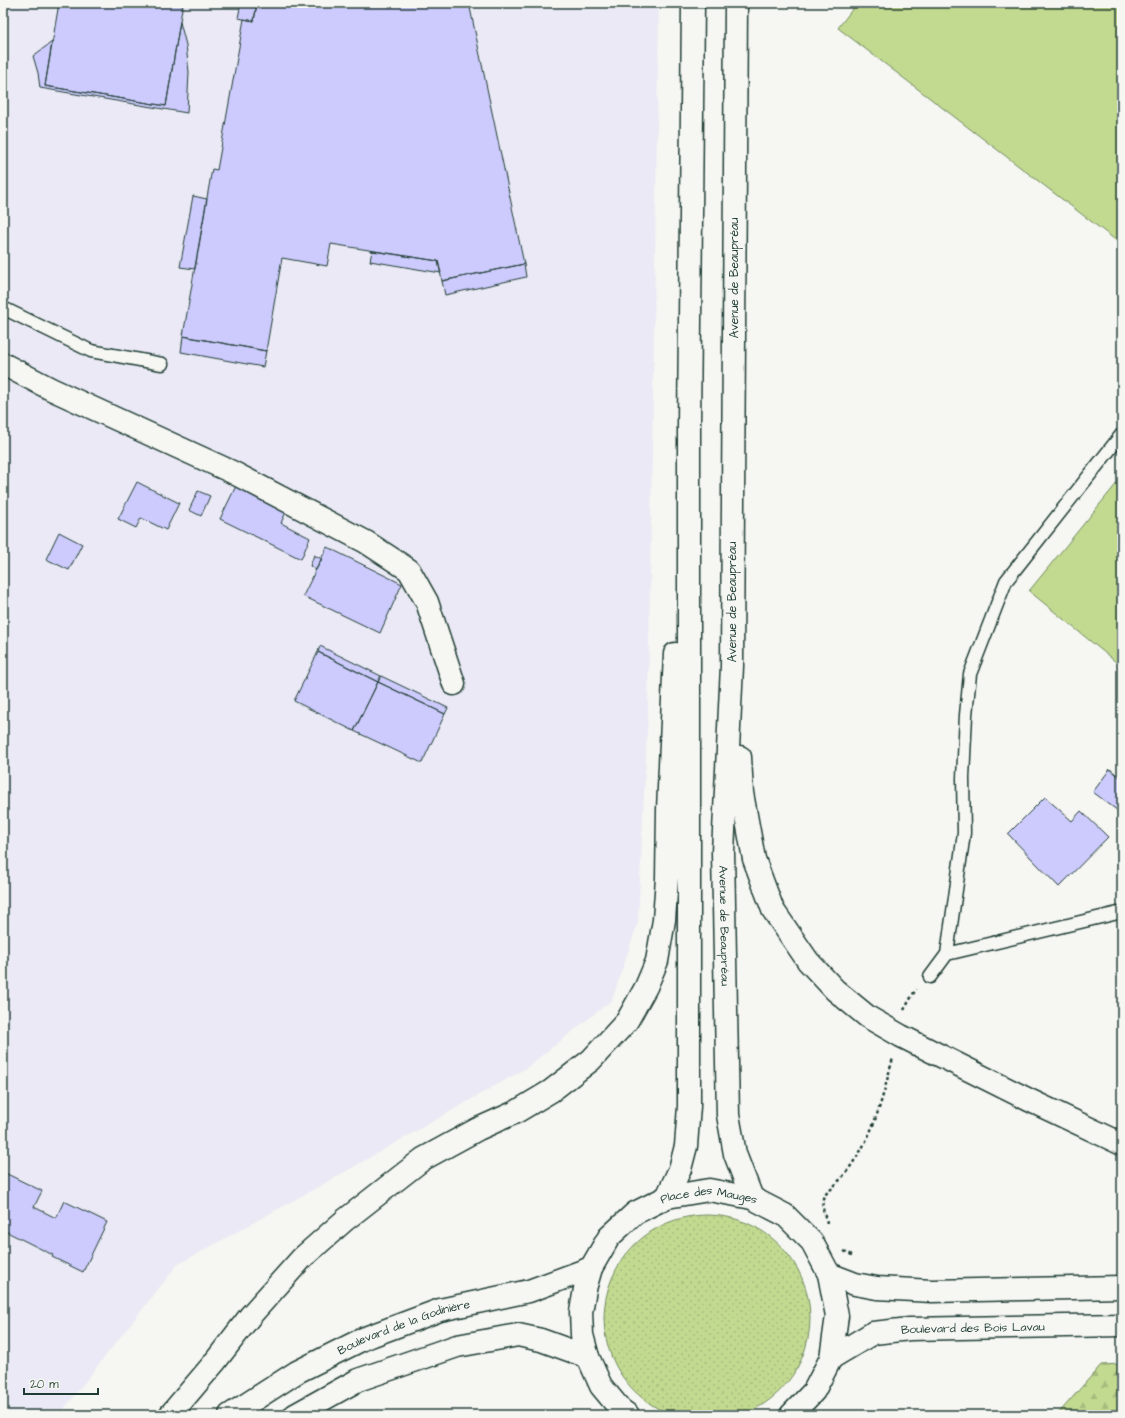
<svg xmlns="http://www.w3.org/2000/svg" width="1125" height="1418" viewBox="0 0 1125 1418" font-family="'Architects Daughter',sans-serif">
	<style>
		.built { fill: #eae9f5 }
		.grass { fill: url(#grass-dots); stroke: #708b62 }
		.forest { fill: url(#forest-firs); stroke: #708b62 }
		.garden { fill: #c2d990; stroke: #708b62 }
		.building { fill: #cdcbfd; stroke: #1f3d34 }
		.lines { fill: none; stroke-linecap: round; stroke-linejoin: round }
		.lane-casing { stroke: #1f3d34; stroke-width: 15 }
		.street-casing { stroke: #1f3d34; stroke-width: 25 }
		.primary-casing { stroke: #1f3d34; stroke-width: 25 }
		.highway-casing { stroke: #1f3d34; stroke-width: 25 }
		.path { stroke: #1f3d34; stroke-width: 2.5; stroke-dasharray: 3 3; stroke-linecap: butt }
		.lane { stroke: #f6f6f2; stroke-width: 12 }
		.street { stroke: #f6f6f2; stroke-width: 22 }
		.primary { stroke: #f6f6f2; stroke-width: 22 }
		.highway { stroke: #f6f6f2; stroke-width: 22 }
		.labels { text-anchor: middle; stroke-width: 4; stroke-linejoin: round; paint-order: stroke }
		.street-label { font-size: 12px; fill: #1f3d34; stroke: #f6f6f2 }
	</style>
	<defs>
		<pattern id="grass-dots" width="8" height="8" patternUnits="userSpaceOnUse"><rect width="8" height="8" fill="#c2d990"/><path d="M2 2h.1M6 6h.1" fill="none" stroke="#a6bb7d" stroke-width="1.8" stroke-linecap="round"/></pattern>
		<pattern id="forest-firs" width="22" height="20" patternUnits="userSpaceOnUse"><rect width="22" height="20" fill="#c2d990"/><path d="M5 1l3.5 6h-7zM16 11l3.5 6h-7z" fill="#a6bb7d"/></pattern>
	</defs>
	<rect width="100%" height="100%" fill="#f6f6f2"/>
	<filter id="ink" filterUnits="userSpaceOnUse"><feTurbulence type="fractalNoise" baseFrequency=".025" numOctaves="2"/><feDisplacementMap in="SourceGraphic" scale="8" xChannelSelector="R" yChannelSelector="G"/><feConvolveMatrix kernelMatrix="1 2 1 2 8 2 1 2 1" color-interpolation-filters="sRGB"/></filter>
	<g filter="url(#ink)">
		<path class="built" d="M3 3H659L648 710 638 922 612 1000 526 1068 334 1178 177 1265 59 1415H3Z"/>
		<path class="grass" d="M604 1318a103 103 0 1 1 206 0a103 103 0 1 1-206 0Z"/>
		<path class="forest" d="M1122 1364V1415H1057L1101 1365Z"/>
		<path class="garden" d="M857 3H1122V245L838 28Z
			M1122 477V667L1029 591Z"/>
		<path class="building" d="M59 3H183L166 106 45 86Z
			M241 3H257L254 21 238 18Z
			M257 3H469L524 264 442 281 438 261 331 244 327 266 282 258 266 351 183 336 212 169 217 170 244 19 254 21Z
			M180 22 186 45 189 72 187 113 40 88 38 73 33 56 52 42 45 86 166 106Z
			M193 196 207 199 195 269 180 267Z
			M372 251 438 261 441 273 370 261Z
			M524 264 526 277 445 295 442 281Z
			M183 336 266 351 263 367 181 352Z
			M137 482 179 503 166 530 141 518 136 528 118 519Z
			M236 486 287 510 281 523 310 538 301 559 220 519Z
			M198 491 210 496 201 516 189 510Z
			M59 532 82 544 69 570 46 559Z
			M327 547 402 584 380 633 303 596Z
			M314 555 322 559 316 570 310 566Z
			M320 646 381 676 378 682 318 652Z
			M318 652 378 682 354 731 294 701Z
			M381 676 448 708 445 714 378 682Z
			M378 682 445 714 422 763 354 731Z
			M1110 769 1122 779V814L1093 792Z
			M1045 797 1072 821 1081 811 1108 837 1059 887 1008 834Z
			M3 1172 42 1191 34 1207 56 1218 64 1201 107 1222 83 1272 52 1257 53 1255 3 1230Z"/>
		<g class="lines">
			<defs>
				<path id="lane" d="M3 308 91 351 162 364
					M947 954 964 833 963 778 966 715 970 674 1006 581 1122 434
					M930 977 947 954 1122 912"/>
				<path id="street" d="M3 364 51 389 232 472 366 542 409 570 427 602 454 684"/>
				<g id="primary">
					<path d="M829 1274 855 1284 877 1288 932 1291 1122 1287"/>
					<path id="s1" d="M831 1358 873 1333 910 1329 1122 1325"/>
					<path id="s2" d="M230 1415 297 1372 365 1338 440 1310 529 1291 591 1268"/>
					<path d="M295 1415 358 1380 457 1346 518 1335 541 1340 588 1357"/>
					<path id="s3" d="M628 1415 621 1410 601 1386 588 1357 582 1335 581 1312 585 1289 591 1268 609 1237 635 1213 667 1197 709 1190 752 1198 785 1215 812 1242 829 1274 837 1316 831 1358 814 1391 791 1415"/>
				</g>
				<g id="highway">
					<path id="s4" d="M736 3 732 666 723 852 728 1115 735 1154 752 1198"/>
					<path d="M740 757 742 793 754 859 773 910 808 961 835 990 868 1017 901 1036 1029 1100 1122 1144"/>
					<path d="M667 1197 680 1169 686 1146 689 1106V427L693 3"/>
					<path d="M170 1415 214 1363 251 1315 302 1258 345 1220 423 1159 478 1129 516 1112 551 1091 591 1060 627 1021 646 987 657 961 664 920 667 878 668 810 675 654"/>
				</g>
			</defs>
			<use href="#lane" class="lane-casing"/>
			<use href="#street" class="street-casing"/>
			<use href="#primary" class="primary-casing"/>
			<use href="#highway" class="highway-casing"/>
			<path class="path" d="M904 1010 916 989
				M827 1223C825 1216 820 1203 824 1196 827 1192 832 1189 835 1185 842 1178 849 1169 854 1161 876 1130 883 1094 893 1058
				M844 1251 854 1256"/>
			<use href="#lane" class="lane"/>
			<use href="#street" class="street"/>
			<use href="#primary" class="primary"/>
			<use href="#highway" class="highway"/>
		</g>
	</g>
	<g class="labels">
		<g class="street-label">
			<text transform="translate(734 278) rotate(-90)" y="4">Avenue de Beaupréau</text>
			<text transform="translate(732 602) rotate(-90)" y="4">Avenue de Beaupréau</text>
			<text dy="4" stroke="none"><textPath href="#s4" startOffset="923">Avenue de Beaupréau</textPath></text>
			<text dy="4" stroke="none"><textPath href="#s3" startOffset="312">Place des Mauges</textPath></text>
			<text dy="4" stroke="none"><textPath href="#s2" startOffset="196">Boulevard de la Godinière</textPath></text>
			<text dy="4" stroke="none"><textPath href="#s1" startOffset="149">Boulevard des Bois Lavau</textPath></text>
		</g>
	</g>
	<rect width="1125" height="1418" fill="none" stroke="#f6f6f2" stroke-width="16"/>
	<rect x="8" y="8" width="1109" height="1402" fill="none" stroke="#1f3d34" stroke-width="1.5" filter="url(#ink)"/>
	<path d="M24 1388v6h74v-6" fill="none" stroke="#1f3d34" stroke-width="2"/>
	<text x="30" y="1388" font-size="12" fill="#1f3d34" stroke="#f6f6f2" stroke-width="3" paint-order="stroke">20 m</text>
</svg>
